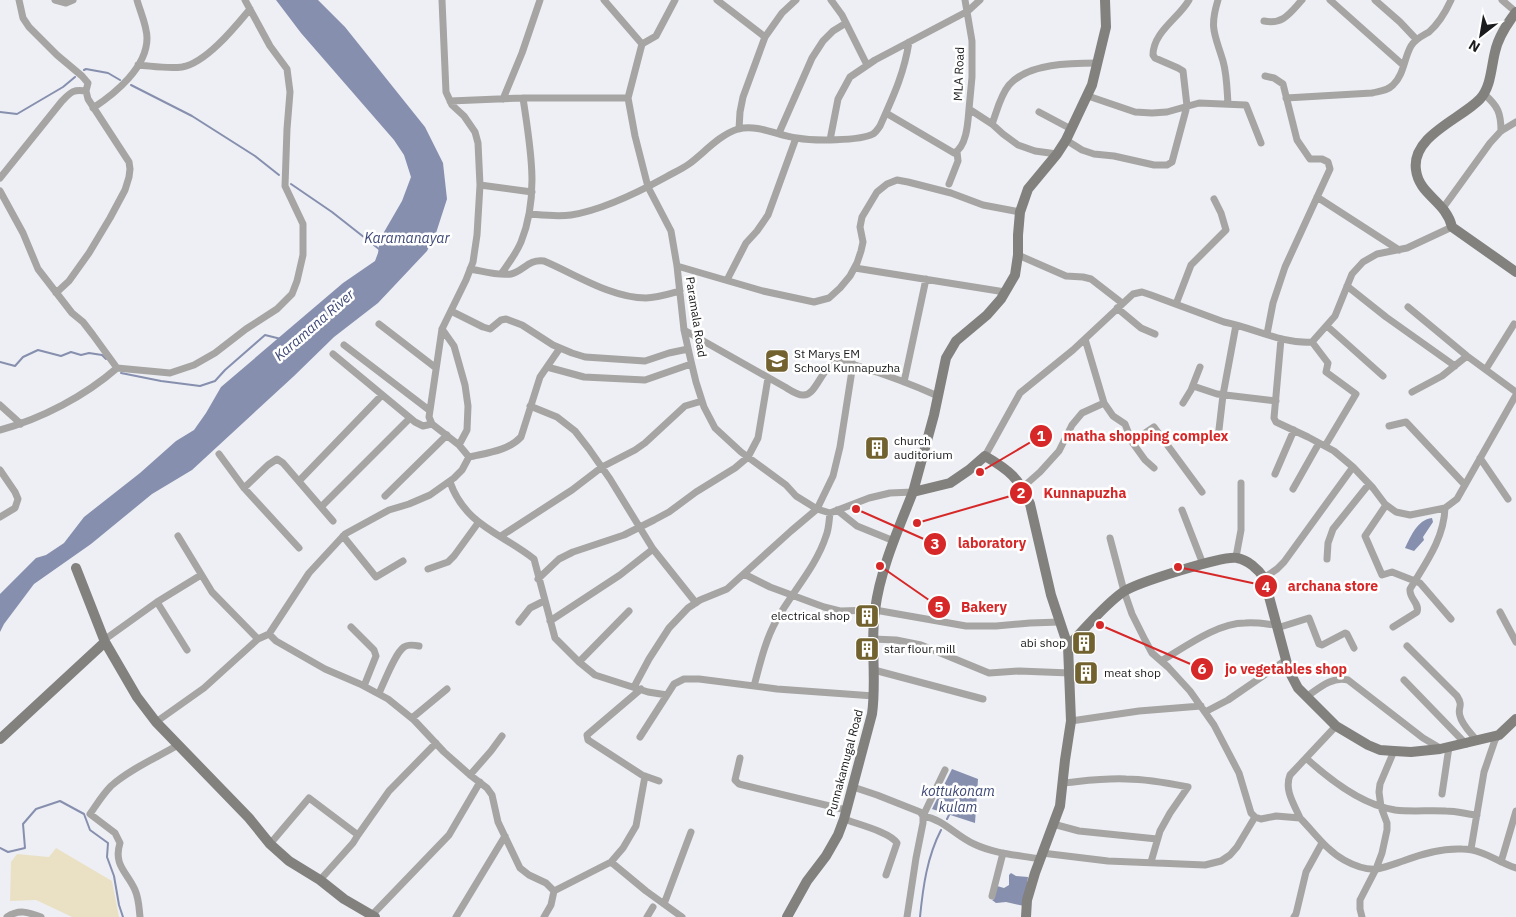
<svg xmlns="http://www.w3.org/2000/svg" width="1516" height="917" viewBox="0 0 1516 917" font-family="'IBM Plex Sans',sans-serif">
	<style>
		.green { fill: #eae1c5 }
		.water { fill: #868fae }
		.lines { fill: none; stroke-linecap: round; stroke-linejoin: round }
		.stream { stroke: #868fae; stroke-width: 2 }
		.street { stroke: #a6a5a3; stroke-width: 7 }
		.secondary { stroke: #82817e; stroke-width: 10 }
		.labels { text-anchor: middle; stroke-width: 5; stroke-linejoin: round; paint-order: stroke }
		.street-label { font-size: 12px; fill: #1a1b1d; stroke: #fff }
		.poi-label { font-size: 12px; fill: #1a1b1d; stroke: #fff; text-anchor: start }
		.water-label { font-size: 14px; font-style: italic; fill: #3d4876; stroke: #fff }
		.leader { fill: none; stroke: #d62828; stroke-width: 2 }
		.callout-dot { fill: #d62828; stroke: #fff; stroke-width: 2 }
		.mark-label { font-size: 15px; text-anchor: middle; font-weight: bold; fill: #fff }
		.callout-label { font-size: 14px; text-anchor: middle; font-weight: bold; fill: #d62828; stroke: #fff; stroke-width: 5; stroke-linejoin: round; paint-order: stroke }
	</style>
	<rect width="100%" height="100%" fill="#edeff4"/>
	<path class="green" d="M56 848 112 881 119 917H72L36 900 10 901 11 862 17 854 49 857Z"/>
	<path class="water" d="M276 0H318L345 27 425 127 443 163 447 199 436 233 427 251 378 303 334 337 294 376 192 470 152 494 91 544 34 584 4 624 0 632V594L36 558 46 555 64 543 84 517 140 473 176 441 194 430 206 413 221 387 343 283 375 261 378 253 380 239 402 201 411 177 404 155 394 140 301 33Z
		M1432 518 1433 522 1423 537 1424 540 1414 551 1405 548C1411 536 1417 520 1432 518Z
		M952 769 978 779 975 823 932 809Z
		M1011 873 1016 876 1028 877 1024 906 1006 902 996 903 992 900 994 899 997 886 1004 888 1009 885V875Z"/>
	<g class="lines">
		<path class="stream" d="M84 70 86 69 108 73 120 80
			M131 85 192 116 255 156 279 175
			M0 112 17 114 63 87 75 77
			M291 184 332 212 379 249
			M0 362 15 366 23 357 38 350 61 356 71 352 81 355 89 353 102 355 106 359
			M121 373 161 381 200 386 215 381 225 370 265 335 281 339
			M947 819 950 813
			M0 848 8 852 25 848 23 824 36 809 60 801 84 814 90 830 108 843 107 857 114 876 119 905 123 917
			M920 917C923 887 927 857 941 830"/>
		<path class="street" d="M19 0 23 18 29 27 57 55 82 76 88 83 86 91 88 99 129 162 130 169 129 177 125 190 110 218 89 253 69 281 56 293
			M55 0 66 3 73 0
			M604 0 642 44 628 98 635 136 648 187 671 231 677 266 684 330 690 357 696 382 704 407 715 428 741 452 786 485 796 496 817 509 830 513 869 498 890 493 913 492
			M717 0 765 37
			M831 0 842 15 867 65
			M965 0 972 41V77L969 109 992 124 1003 134 1018 145 1035 151 1057 154
			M1218 0C1209 29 1215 34 1223 61 1227 75 1227 90 1228 104
			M1330 0 1403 65
			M1375 0 1400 22 1416 39
			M1502 0 1516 12
			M1264 21C1283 25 1290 13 1302 0
			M642 44 656 36 675 0
			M138 65C152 66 168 69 182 67 206 63 235 27 250 9
			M1265 76 1274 78 1283 84 1297 140 1310 159H1322L1328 162 1330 169 1285 267 1273 303 1267 334
			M1484 94C1498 106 1501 113 1501 131
			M1088 96 1135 112 1152 113 1167 112 1199 103 1246 105 1261 143
			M1286 98 1372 93C1380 91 1387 91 1393 85 1404 75 1404 58 1411 46 1415 39 1422 36 1429 32 1438 24 1446 11 1451 0
			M503 99 522 53 540 0
			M450 101 523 98H628
			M93 108C116 93 147 67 147 38 147 26 140 11 137 0
			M1039 112 1071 129
			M886 113 954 153C967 147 968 121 969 109
			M992 124C997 111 1000 96 1009 85 1028 63 1072 63 1098 63
			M739 129 740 112 743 97 765 37 782 13 796 0
			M779 133 812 58 823 41 833 31 846 23
			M830 140 838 99 850 77 875 60 968 11 980 0
			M1066 140 1082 150 1094 154 1114 156 1154 165H1167L1172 162 1187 106 1183 71 1178 68 1155 58 1153 55C1153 32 1179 18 1189 0
			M0 178 62 101C71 92 73 89 86 91
			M949 184 958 161 957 152
			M480 185 532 192
			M0 191 23 233 38 269 72 313 83 322 93 335 117 368
			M1317 197 1399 250
			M1443 208 1490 143 1501 131 1516 122
			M529 214C542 215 557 217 571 215 603 210 637 193 666 177 673 173 682 169 689 164 704 153 719 135 738 129 759 124 778 136 797 138 813 141 860 141 873 134 876 132 878 129 880 126 893 97 904 74 909 42
			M1018 255 1066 276 1083 277 1091 279 1122 303
			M677 266 763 291 814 302 829 298 840 288 850 276 857 263 861 251 863 242 860 227 862 217 877 192 887 184 897 180 908 182 951 193 983 205 1020 212
			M855 268 1005 292
			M470 269C482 271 498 276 511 274 524 271 528 259 544 261 575 274 611 298 646 298 656 298 669 294 680 291
			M501 274C508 264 516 254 521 242 540 195 530 146 523 98
			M727 280 746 243 757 231 768 215 796 138
			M1347 286 1386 317 1455 366
			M1176 304 1191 265 1226 230 1221 213 1214 199
			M1408 307 1467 356 1516 392
			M1117 308 1141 328 1155 334
			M451 311 483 327 490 329 501 320 506 319 522 325 553 345 572 353 585 357 645 361 669 353 688 349
			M379 324 436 368
			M1327 326 1383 376
			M442 329 454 346 465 385 468 406 467 430 459 445
			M684 330 785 387C790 390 797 395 803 395 817 396 822 364 838 362 845 361 854 365 861 367 887 375 913 385 938 396
			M1085 339 1104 403 1113 416 1125 424 1132 442 1145 460 1154 468
			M1281 339 1274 418 1276 422 1308 437 1334 451 1353 467 1373 488 1385 504 1396 512 1410 515 1445 508 1457 499 1516 395
			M1312 342 1328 363 1326 372 1356 394 1325 446
			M344 345 429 410
			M333 354 415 422 423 426 432 424
			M547 367 584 377 645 380 691 364
			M1486 369 1514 324
			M904 382 926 279
			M1193 386 1217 394 1276 401
			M1412 392 1442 376 1467 356
			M1183 403 1191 390 1200 367
			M0 405 21 424
			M530 406 557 417 575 431 589 449 610 479 653 549 696 603
			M1389 426 1406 422 1465 485
			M0 430C41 419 85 396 117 368L170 373 194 365 215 353 246 329 277 309 292 294 297 281 303 255V224L285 186 287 129 290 92 287 69 270 46 245 0
			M1218 438 1223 395 1236 325
			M1132 442 1154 427 1202 492
			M219 454 244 488 299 548
			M985 456 1020 393 1073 350 1133 294 1142 292 1151 295 1224 322C1254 328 1282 344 1312 342L1335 316 1352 274 1363 262 1377 254 1407 248 1452 227
			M469 457C486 453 508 451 521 437L540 377 560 348
			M1480 458 1508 499
			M0 470 15 492 18 499 15 508 0 517
			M1275 474 1294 430
			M299 481 382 395
			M450 482C465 525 501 533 534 559L555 638 579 662 595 675 648 692 667 695 674 684 684 679H699L777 689 874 696
			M1023 487 1040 472 1059 451 1072 425 1082 413 1104 403
			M244 488 268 465 277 459 283 463 333 521
			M1293 489 1319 443
			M385 496 447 435
			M1386 505 1365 536 1382 575 1392 572 1420 583 1451 619
			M321 507 410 418
			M837 510 857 526 894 541
			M1182 510 1203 564
			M178 536 212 592 258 639
			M343 536 376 577 403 561
			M501 536 572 490 602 467 635 450 645 443 685 406 702 401
			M1110 538 1124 591 1132 614 1145 640 1152 653 1168 667 1190 691 1214 725 1239 773 1251 813 1255 817 1261 819 1276 816 1300 818C1314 832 1326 850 1344 860 1353 865 1366 870 1377 869 1386 867 1394 864 1403 861 1421 854 1442 848 1462 849 1482 849 1498 862 1516 868
			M1236 557 1241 530V483
			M1327 559 1328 543 1333 529 1369 484
			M428 569 448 562 454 556 478 523
			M744 574 770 587 824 607 840 611 875 610 966 626H996L1030 623 1060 622
			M1264 578 1277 569 1284 562 1353 467
			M538 579 559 559 573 552 624 535 654 520 669 512 696 492 735 468 748 457 758 438 768 378
			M157 602 201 575
			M1500 612 1516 642
			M550 621 620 575 653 549
			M519 622 530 608 544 601
			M351 627 374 650 376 656 364 686
			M1393 627 1417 612C1420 603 1409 599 1410 589 1425 564 1444 539 1445 508
			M1277 628 1309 618 1319 644 1322 645 1345 633 1347 634 1354 648
			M269 634 276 641 325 669 360 684 388 699 414 720 444 752 470 775 487 788 492 795 498 822 520 868 529 875 546 883 554 891 551 905 544 917
			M873 639 896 640 921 645 989 673 1019 671 1070 673
			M104 640 157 602 187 650
			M1407 646 1457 696C1464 707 1457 707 1460 716 1462 725 1471 733 1477 741
			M1161 661C1185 647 1217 623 1245 623 1256 622 1266 624 1276 625
			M579 662 629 611
			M874 670 983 699
			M1404 680 1466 744
			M754 686C760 664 765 641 776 621 792 592 816 567 826 536 829 529 829 520 830 513
			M634 687 649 659 669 628 688 608 700 600 727 589 791 531 817 509 833 476 840 447 853 364
			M641 689 587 735 588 740 642 775 659 781
			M379 693C384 683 395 653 404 647 408 644 414 645 419 646
			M1306 697C1319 688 1332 676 1348 680L1423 738 1440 748
			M1205 712 1228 700 1286 660
			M412 718 447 689
			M1071 721 1139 711 1201 706
			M156 722 204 688 258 639 269 634 309 573 345 534 389 510 409 504 430 495 454 478 462 470 469 457 459 445 432 424 429 417 442 329 466 280 473 262 477 235 480 185 478 143 475 132 464 116 452 105 446 92 442 0
			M640 737 667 695
			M740 758 735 780 739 784 846 810
			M1306 758C1330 780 1362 805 1395 810 1412 812 1429 810 1446 811 1456 811 1467 814 1477 815
			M945 770 923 816C943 819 956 836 974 844 995 854 1018 855 1040 859
			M470 775 491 751 502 736
			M1063 783C1084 781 1105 778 1126 779 1147 779 1168 783 1188 787L1170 813 1160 831 1151 862
			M853 787 877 795 920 812 923 816V823L916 858 907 917
			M1442 794 1449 747
			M1300 818C1294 804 1284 790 1290 775L1336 726
			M844 819C857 824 890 832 897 843L886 875
			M1053 824 1079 831 1157 839
			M270 844 309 798 358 835 389 791 436 743
			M1471 849 1484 772 1495 740 1499 735
			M1042 853 1108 861 1205 865 1221 861 1230 855 1237 847 1255 817
			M611 862 646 891 682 917
			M1501 862 1516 811
			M320 880 353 843 358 835
			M554 891 611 862 623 848 636 826 645 776
			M992 896 1003 853
			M664 904 691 832
			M372 915 449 835 480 782
			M7 917C19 909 28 912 41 917
			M140 917C139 908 139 899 135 890 127 872 113 865 120 843L115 833 90 814C97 804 103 794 111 786 130 769 156 758 178 745
			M456 917 505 836
			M647 917 653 907
			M1294 917 1296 914 1306 872 1322 843
			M1362 917 1360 909V900L1376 869 1382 853 1387 830V823L1381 807 1379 792 1380 784 1394 751"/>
		<path class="secondary" d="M1516 12C1507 24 1498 37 1495 52 1491 68 1491 87 1480 99 1461 119 1411 136 1416 170 1419 195 1446 201 1452 227L1516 272
			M913 492 934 415 946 358 956 341 987 315 1001 299 1015 275 1018 255V235L1020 212 1028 189 1057 154 1066 140 1092 85 1106 27 1105 0
			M76 568 105 642 137 697 156 722 249 818 270 844 289 861 320 880 344 899 375 917
			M1068 646C1086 628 1103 606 1123 592 1136 583 1224 555 1237 558 1248 560 1258 569 1264 578L1289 671 1298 688 1336 726 1368 745 1380 750 1394 751 1411 752 1440 749 1499 735 1516 719
			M0 739 105 642
			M787 917 807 881 826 856 838 835 844 819 872 714C877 679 870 644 875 610 880 570 898 530 913 492L950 483 969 470 985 456C1009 470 1019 478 1030 504L1051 595 1068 646 1071 721 1065 760 1060 806 1035 873 1027 900 1026 917"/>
	</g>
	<defs>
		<symbol id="school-square" viewBox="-11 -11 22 22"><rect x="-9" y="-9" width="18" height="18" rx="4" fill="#72622f" stroke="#fff"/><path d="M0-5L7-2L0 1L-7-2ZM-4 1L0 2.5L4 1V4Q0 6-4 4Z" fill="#fff"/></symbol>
		<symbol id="building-square" viewBox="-11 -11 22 22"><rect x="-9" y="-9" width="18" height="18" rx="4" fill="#72622f" stroke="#fff"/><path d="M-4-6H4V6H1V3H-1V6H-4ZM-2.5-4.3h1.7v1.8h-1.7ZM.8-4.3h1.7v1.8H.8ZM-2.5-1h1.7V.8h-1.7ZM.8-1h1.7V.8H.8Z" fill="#fff"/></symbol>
	</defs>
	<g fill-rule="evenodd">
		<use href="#school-square" x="763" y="347" width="28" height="28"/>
		<use href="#building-square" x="863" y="434" width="28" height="28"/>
		<use href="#building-square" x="853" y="602" width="28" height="28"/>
		<use href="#building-square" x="1070" y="629" width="28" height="28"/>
		<use href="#building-square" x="853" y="635" width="28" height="28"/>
		<use href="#building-square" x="1072" y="659" width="28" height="28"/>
	</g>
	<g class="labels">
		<g class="street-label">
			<text transform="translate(959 74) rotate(-88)" y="4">MLA Road</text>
			<text transform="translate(696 317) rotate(81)" y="4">Paramala Road</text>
			<text transform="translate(845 763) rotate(-75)" y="4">Punnakamugal Road</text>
		</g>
		<g class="poi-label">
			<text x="794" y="358">St Marys EM<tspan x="794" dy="14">School Kunnapuzha</tspan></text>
			<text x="894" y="445">church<tspan x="894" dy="14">auditorium</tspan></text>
			<text x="850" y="620" text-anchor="end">electrical shop</text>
			<text x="1066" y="647" text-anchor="end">abi shop</text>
			<text x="884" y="653">star flour mill</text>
			<text x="1104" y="677">meat shop</text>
		</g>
		<g class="water-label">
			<text x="407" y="243">Karamanayar</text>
			<text transform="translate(314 325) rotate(-41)" y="5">Karamana River</text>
			<text x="958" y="796">kottukonam<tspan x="958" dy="16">kulam</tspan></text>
		</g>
	</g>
	<path class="leader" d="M980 472L1041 436M917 523L1021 493M856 509L935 544M1178 567L1266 586M880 566L939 607M1100 625L1202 669"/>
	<g class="callout-dot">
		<circle cx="980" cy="472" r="5"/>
		<circle cx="917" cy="523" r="5"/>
		<circle cx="856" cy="509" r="5"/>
		<circle cx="1178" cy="567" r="5"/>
		<circle cx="880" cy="566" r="5"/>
		<circle cx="1100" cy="625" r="5"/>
		<circle cx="1041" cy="436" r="12"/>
		<circle cx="1021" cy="493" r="12"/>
		<circle cx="935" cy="544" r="12"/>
		<circle cx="1266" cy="586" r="12"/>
		<circle cx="939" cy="607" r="12"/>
		<circle cx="1202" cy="669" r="12"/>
	</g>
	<g class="mark-label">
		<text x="1041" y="441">1</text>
		<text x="1021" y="498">2</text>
		<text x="935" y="549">3</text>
		<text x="1266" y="592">4</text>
		<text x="939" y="612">5</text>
		<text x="1202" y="674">6</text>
	</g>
	<g class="callout-label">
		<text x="1146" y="441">matha shopping complex</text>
		<text x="1085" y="498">Kunnapuzha</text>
		<text x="992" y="548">laboratory</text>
		<text x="1333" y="591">archana store</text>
		<text x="984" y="612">Bakery</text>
		<text x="1286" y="674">jo vegetables shop</text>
	</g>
	<g transform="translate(1481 35) rotate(211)" stroke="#ffffff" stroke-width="4" paint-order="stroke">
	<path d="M0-4L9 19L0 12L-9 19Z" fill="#1a1b1d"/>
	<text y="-8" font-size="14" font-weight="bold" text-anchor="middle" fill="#1a1b1d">N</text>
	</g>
</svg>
